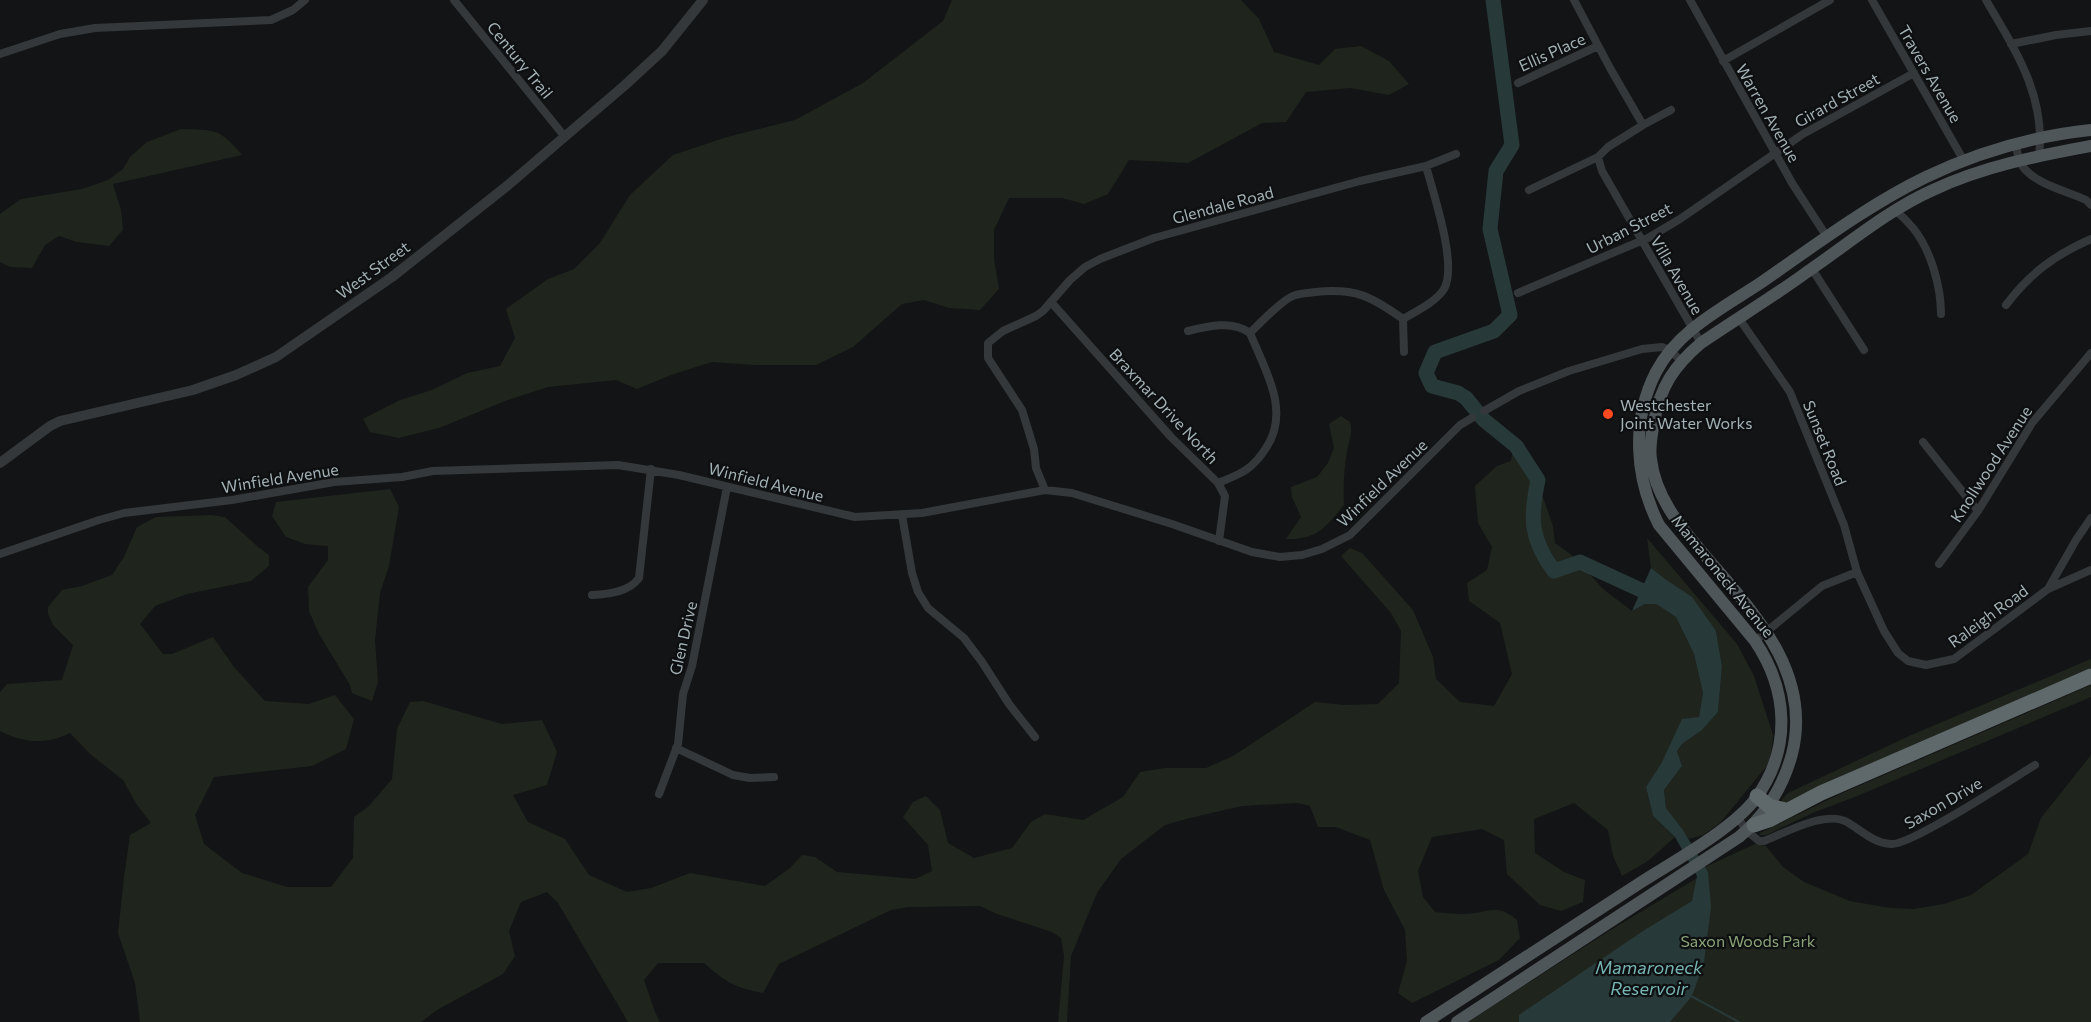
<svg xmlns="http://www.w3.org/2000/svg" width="2091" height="1022" viewBox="0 0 2091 1022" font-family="Commissioner,sans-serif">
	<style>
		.green { fill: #1f251d }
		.water { fill: #283939 }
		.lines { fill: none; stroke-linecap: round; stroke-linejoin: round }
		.stream { stroke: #283939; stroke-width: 2 }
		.river { stroke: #283939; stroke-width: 15 }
		.minor { stroke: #34383a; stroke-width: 8 }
		.tertiary { stroke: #34383a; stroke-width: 10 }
		.primary { stroke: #4f5659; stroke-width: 12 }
		.motorway { stroke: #5f686b; stroke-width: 15 }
		.poi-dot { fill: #ff4a21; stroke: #0e0f10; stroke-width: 2 }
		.labels { text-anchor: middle; stroke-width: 4.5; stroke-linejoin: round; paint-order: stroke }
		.street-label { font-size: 16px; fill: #a3b2b6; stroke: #0e0f10 }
		.poi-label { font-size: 16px; fill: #a3b2b6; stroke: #0e0f10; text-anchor: start }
		.park-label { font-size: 16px; fill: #8aa379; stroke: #0e0f10 }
		.water-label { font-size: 18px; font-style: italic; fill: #77b4b4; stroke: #0e0f10 }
	</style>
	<rect width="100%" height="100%" fill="#131415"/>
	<path class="green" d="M952 0H1241L1259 19 1274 52 1319 65 1335 49 1361 46 1389 61 1409 84 1389 95 1350 88 1306 92 1286 122 1262 123 1188 163 1129 160 1108 194 1084 204 1062 198H1009L994 230V259L999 289 980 310 949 308 924 300 902 304 853 347 816 365H755L712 362 671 375 637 389 616 380 548 387 505 401 439 428 399 438 370 432 363 419 400 400 432 390 467 373 500 366 515 338 506 309 548 279 574 269 600 243 630 195 673 155 727 137 795 120 863 83 943 21Z
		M181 129C214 130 220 128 242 155L113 184 121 210 123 230 109 246 77 242 59 236 45 245 32 268 10 267 0 262V214L21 199 82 189 108 180 123 169 130 157 147 142Z
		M1341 416 1350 422C1353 433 1349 440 1347 451 1344 469 1343 487 1344 505 1326 527 1317 540 1286 539L1301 517 1292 497 1291 487 1317 477 1328 463 1334 448 1329 424Z
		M1515 437 1524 443 1553 526 1555 543 1573 556 1603 589 1632 611 1645 604H1656L1676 617 1694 654 1703 693 1699 717 1662 762 1646 787 1653 816 1675 837 1648 861 1622 876 1613 856 1608 830 1574 803 1534 819 1535 853 1564 872 1585 880 1583 902 1561 911 1540 905 1507 874 1504 840 1482 829 1432 837 1418 871 1423 897 1435 912C1444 913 1454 914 1464 914 1487 914 1496 902 1517 920L1520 938 1499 960 1412 1003 1398 993 1407 961 1405 930 1384 890 1370 840 1336 827H1318L1310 806 1297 803 1242 806 1190 818 1165 825 1121 859 1097 893 1071 956 1067 1022H1058L1064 956 1061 938 1052 932 997 914 980 906 908 907 891 910 779 964 763 993C733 987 726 982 704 963H658L644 980 655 1012 660 1022H628L558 903 547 892 521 902 509 931 515 956 503 974 437 1010 421 1022H140L135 983 118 933 124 877 130 835 151 823 137 805 123 780 90 754 70 733C47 745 23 743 0 731V692L7 684 62 680 73 645 53 625 48 614V607L62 590 82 586 112 575 124 557 137 527 156 517 211 515 225 517 257 546 269 555V566L251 581 187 594 155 606 140 624 163 654H172L213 637 234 667 265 701 309 704 335 695 354 719 346 749 312 766 214 777 195 815 204 844 242 873 287 887H331L353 858 354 817 369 806 392 779 397 729 410 702 423 701 502 724 542 720 557 752 547 785 513 795 528 822 565 839 589 875 627 892 651 888 690 873 765 886 790 868 802 855 815 857 837 872 915 879 932 871 928 845 903 817 913 802 926 796 940 810 948 843 974 858 1012 848 1031 822 1045 814 1083 820 1123 797 1140 772 1165 768H1206L1233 756 1315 702 1344 705 1378 704 1399 683 1401 631 1391 613 1341 556 1350 548 1362 553 1413 610 1433 657 1436 679 1460 702 1494 706 1512 674 1500 623 1469 601 1467 583 1487 570 1492 547 1478 523 1475 486 1497 466 1511 461Z
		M390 489 399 507 389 566 380 593 375 640 378 682 372 701 352 693 350 685 319 634 309 611 308 587 328 560V546L305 544 286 537 272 516 276 502Z
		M1647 538 1737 644 1754 676 1773 735 1770 762 1720 823 1703 835 1689 839 1666 808 1664 790 1682 766 1677 751 1682 744 1702 730 1718 712 1722 666 1716 631 1651 568Z
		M2091 659V668L1787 802 1782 803V799L1788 793 1909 736Z
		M2091 685V697L1855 797 1815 812 1766 835H1760V833L1838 795Z
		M2091 755V1022H1468L1609 931 1707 872 1705 867 1755 844 1766 846 1783 867 1804 882 1850 901 1890 908 1913 909 1944 904 1971 895 2028 854 2041 818Z"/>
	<path class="water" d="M1651 568 1665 579 1692 597 1716 631 1722 666 1718 712 1702 730 1682 744 1677 751 1682 766 1664 790 1666 808 1683 830 1708 872 1711 907 1704 962 1692 996 1670 1022H1519V1015L1643 931 1692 901 1697 876 1675 837 1653 816 1646 787 1662 762 1682 719 1699 717 1703 693 1694 654 1676 617 1656 604H1645L1632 611Z"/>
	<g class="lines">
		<path class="stream" d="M1691 996 1739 1022"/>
		<path class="river" d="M1493 0 1512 145 1496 171 1490 229 1510 315 1494 331 1435 352 1426 373 1432 386 1458 393 1466 398 1484 420 1516 446 1538 480C1530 517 1530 539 1554 571L1580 562 1643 591 1660 597"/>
		<path class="minor" d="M454 0 565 137
			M1574 0 1610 68 1643 125
			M1690 0 1792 183 1827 237
			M1872 0 1964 161
			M1986 0C2015 50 2046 95 2039 156
			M2011 44 2056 35 2091 31
			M0 54 60 34 95 28 271 20 293 10 305 0
			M1723 61 1830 0
			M1518 83 1598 46
			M2016 144C2017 152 2018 160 2023 167 2037 185 2067 191 2086 200L2091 205
			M1598 157 1602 171 1701 343
			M1529 190 1598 157 1608 147 1643 125 1671 110
			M1896 211C1902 216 1908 222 1913 228 1931 250 1941 287 1941 314
			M1812 269 1864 350
			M1518 293 1648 238 1680 219 1803 134 1914 73
			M1051 302 1171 437 1218 483 1225 496 1219 541
			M2006 305C2030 273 2055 255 2091 239
			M1738 317 1790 392 1844 525 1857 572 1884 631 1898 653 1908 661 1926 665 1954 659 2048 589 2091 570
			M1403 319 1404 352
			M1188 331C1208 326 1233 320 1250 333
			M1484 411 1519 391 1569 371 1642 349 1662 347 1670 350 1681 361
			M1923 442 1978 511
			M1218 483C1241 474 1253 469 1266 448 1291 411 1265 370 1250 333 1259 324 1282 300 1293 296 1299 293 1309 293 1316 292 1355 288 1371 296 1403 319 1416 311 1436 302 1444 289 1458 265 1433 193 1426 166
			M1045 490 1036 468 1034 449 1022 410 988 358V343L1003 331 1036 316 1043 311 1070 280 1085 267 1100 259 1154 238 1360 181 1426 166 1456 154
			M902 515 912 573 918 592 928 608 964 638 982 662 1009 704 1035 737
			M0 554 99 520 124 513 232 500 334 482 402 477 433 471 618 465 679 475 855 517 922 513 1045 490 1072 493 1172 524 1252 552 1280 557 1302 555 1322 549 1350 535 1460 425 1472 418
			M1939 564 1978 511 2032 423 2091 353
			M2048 589 2076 540 2091 518
			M592 595C609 594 629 592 639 578L651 469
			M1755 641 1822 586 1857 572
			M676 748 733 775 750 778 774 777
			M659 794 678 744 683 694 692 666 727 487
			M1737 817 1747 831 1759 841H1764C1785 833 1825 810 1847 822 1861 830 1873 843 1891 844 1910 846 2012 779 2035 765"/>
		<path class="tertiary" d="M0 463 50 426 60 421 193 390 236 375 276 357 392 277 507 186 624 86 662 51 703 0"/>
		<path class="primary" d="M1426 1022C1498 975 1571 928 1643 881 1676 860 1734 828 1756 798 1792 748 1788 690 1755 641L1659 525C1635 478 1631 421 1656 372 1678 330 1723 308 1762 282 1814 246 1868 205 1926 177 1978 152 2034 136 2091 130
			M1457 1022 1739 837C1766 815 1783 787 1792 754 1813 671 1751 610 1702 552 1679 525 1655 496 1651 459 1649 447 1652 434 1654 422 1660 387 1674 366 1701 343 1736 319 1773 297 1807 272 1848 244 1888 210 1933 190 1984 166 2037 156 2091 146"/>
		<path class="motorway" d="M1757 796 1769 806 1786 810
			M1754 825 1769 820 1821 793 2091 676"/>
	</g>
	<circle class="poi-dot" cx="1608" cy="414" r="6"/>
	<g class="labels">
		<g class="street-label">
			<text transform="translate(1552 52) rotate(-24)" y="6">Ellis Place</text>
			<text transform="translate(520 60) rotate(51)" y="6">Century Trail</text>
			<text transform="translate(1930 74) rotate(60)" y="6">Travers Avenue</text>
			<text transform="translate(1837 100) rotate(-29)" y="6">Girard Street</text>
			<text transform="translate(1768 113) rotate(60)" y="6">Warren Avenue</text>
			<text transform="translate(1223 205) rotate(-15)" y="6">Glendale Road</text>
			<text transform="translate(1629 228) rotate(-27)" y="6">Urban Street</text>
			<text transform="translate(373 270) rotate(-36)" y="6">West Street</text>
			<text transform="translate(1677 275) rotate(60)" y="6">Villa Avenue</text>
			<text transform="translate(1164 406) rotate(47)" y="6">Braxmar Drive North</text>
			<text transform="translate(1825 443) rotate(68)" y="6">Sunset Road</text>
			<text transform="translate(1991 464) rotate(-57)" y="6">Knollwood Avenue</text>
			<text transform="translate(280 478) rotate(-9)" y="6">Winfield Avenue</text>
			<text transform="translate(766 482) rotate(14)" y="6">Winfield Avenue</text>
			<text transform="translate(1382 483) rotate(-44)" y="6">Winfield Avenue</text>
			<text transform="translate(1723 576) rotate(51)" y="6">Mamaroneck Avenue</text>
			<text transform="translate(1988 616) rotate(-36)" y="6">Raleigh Road</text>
			<text transform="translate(683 638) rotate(-77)" y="6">Glen Drive</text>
			<text transform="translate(1943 803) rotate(-30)" y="6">Saxon Drive</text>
		</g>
		<g class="poi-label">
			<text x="1620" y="411">Westchester<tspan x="1620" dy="18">Joint Water Works</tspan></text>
		</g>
		<g class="park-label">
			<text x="1748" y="947">Saxon Woods Park</text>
		</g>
		<g class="water-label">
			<text x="1649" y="974">Mamaroneck<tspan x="1649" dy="21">Reservoir</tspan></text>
		</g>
	</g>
</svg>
